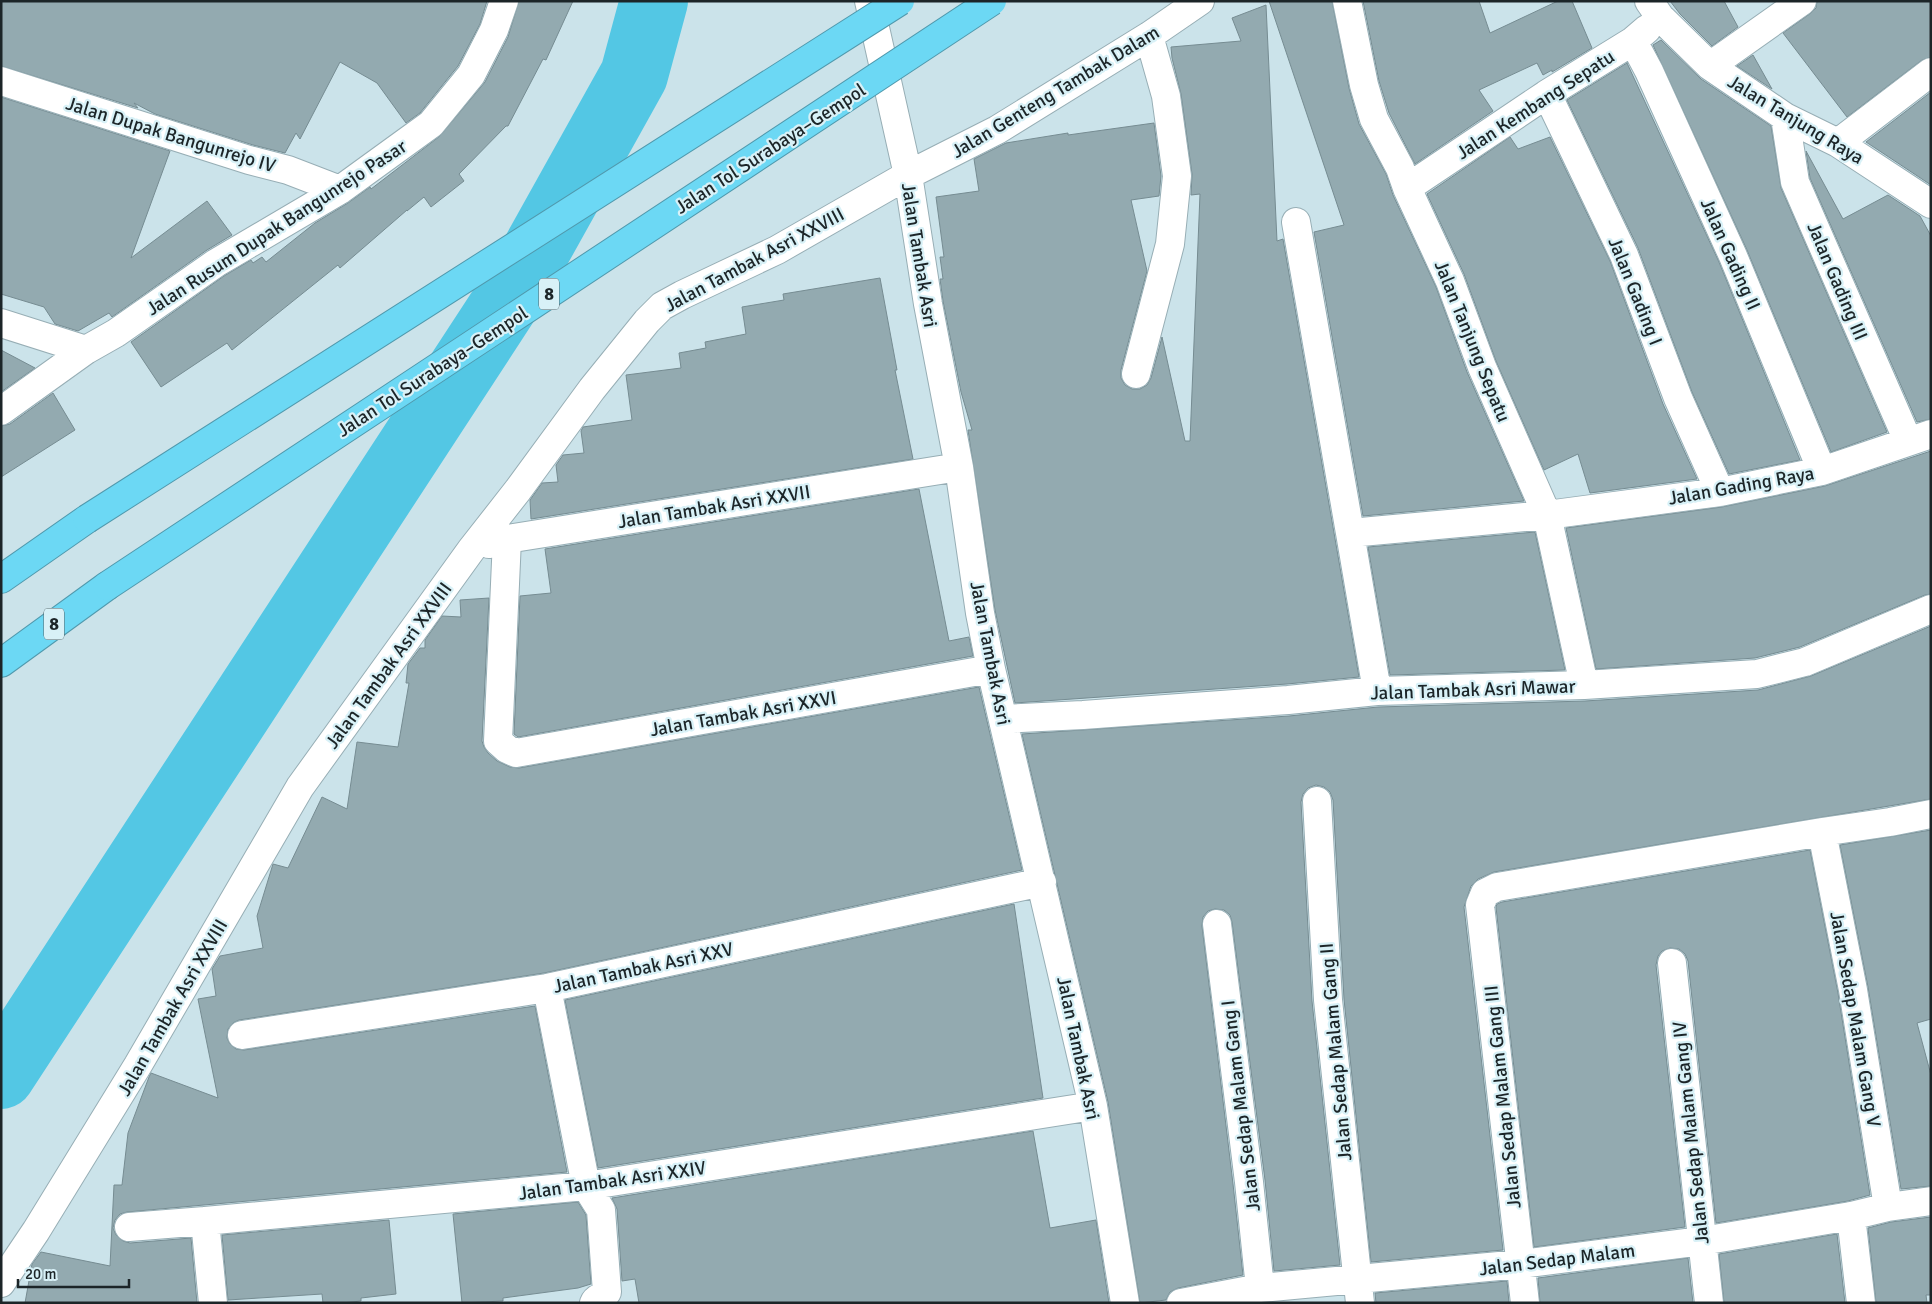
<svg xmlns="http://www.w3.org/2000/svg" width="1932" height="1304" viewBox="0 0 1932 1304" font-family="Signika,sans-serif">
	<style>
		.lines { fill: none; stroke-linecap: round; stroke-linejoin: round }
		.river { stroke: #53c7e4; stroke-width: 68 }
		.building { fill: #93aab0; stroke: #768c92 }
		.minor-casing { stroke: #97aeb5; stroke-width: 30 }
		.highway-casing { stroke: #5099ad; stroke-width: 30 }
		.minor { stroke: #fff; stroke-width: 28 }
		.highway { stroke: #6cd8f4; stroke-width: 28 }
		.highway-bridge-casing { stroke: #5099ad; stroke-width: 30; stroke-linecap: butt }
		.highway-bridge { stroke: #6cd8f4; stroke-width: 28 }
		.labels { text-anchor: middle; stroke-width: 4.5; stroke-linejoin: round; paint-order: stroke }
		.shield { fill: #d8f1f7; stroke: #546266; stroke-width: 1 }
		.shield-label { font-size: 18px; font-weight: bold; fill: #1c2528 }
		.street-label { font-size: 19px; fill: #1c2528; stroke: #d8f1f7 }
	</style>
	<rect width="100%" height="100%" fill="#cbe3ea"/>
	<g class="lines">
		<path class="river" d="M1 1075 517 285 634 75 654 1"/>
	</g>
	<path class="building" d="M1 1H487L480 24 458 66 420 113 406 123 377 83 340 62 300 139 296 133 285 153 253 145 155 114 134 103 138 108 1 66Z
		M519 1H573L546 60 543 59 508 126H506L459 174 464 181 431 207 424 197 407 211V210L340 268 338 265 232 350 227 343 161 387 131 342 224 276 251 260 253 263 262 257 266 262 315 223 348 203 370 187 371 189 440 136 485 82 508 37Z
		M1269 1H1332L1349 88 1359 124 1386 174 1393 195 1436 287 1467 372 1524 501 1363 516 1314 232 1344 225Z
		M1363 1H1479L1490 33 1558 1H1572L1592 48 1552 72V70L1543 75 1537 63 1479 90 1493 111 1415 164 1389 113 1379 81Z
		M1670 1H1724L1738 27 1712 46 1680 14Z
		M1817 1H1931V57L1922 60 1847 117 1783 33 1811 13 1816 8Z
		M1266 5 1277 241 1283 239 1359 677 1287 684 1015 703 995 610 968 430H972L961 392 943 301 940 279H943L940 257H944L936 197 979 191 974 159 1006 143 1068 133V135L1154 123 1161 176 1159 196 1131 200 1147 271 1121 370V378L1125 385 1132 389H1140L1147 385 1151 378 1162 337 1185 441H1190L1200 194 1191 195 1192 174 1181 94 1172 58 1171 47 1241 41 1232 18Z
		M1661 40 1701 79 1771 126 1781 188 1887 432 1831 452 1747 250 1653 45Z
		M1753 55 1772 89 1737 66Z
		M1627 63 1719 262 1800 460 1729 474 1692 392 1638 248 1567 100Z
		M1931 92V185L1866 142Z
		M1 97 170 151 131 258 207 201 232 235 207 250 112 317 109 313 78 331 55 324 44 307 1 294Z
		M1510 137 1518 149 1550 137 1610 261 1663 404 1697 479 1590 493 1578 454 1544 470 1496 361 1464 274 1427 194Z
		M1806 151 1843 219 1888 195 1920 216 1931 236V419L1917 422 1810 178Z
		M880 278 897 370H895L913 459 531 519 530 500 542 483 558 482 556 465 563 455 584 453 581 431 583 427 632 420 626 375 681 368 679 353 706 348 705 342 746 334 742 307 784 300 783 294Z
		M1 350 35 368 1 392Z
		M53 393 75 430 1 477V426L10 424Z
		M1931 451V594L1925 595 1800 647 1755 658 1596 669 1566 528 1722 507 1825 486Z
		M919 489 949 641 969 637 973 656 518 737 514 734 520 596 551 593 545 549Z
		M1535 532 1565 670 1390 675 1368 547Z
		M489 598 482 741 484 747 488 753 497 761 510 767 519 768 979 687 1022 870 544 973 239 1020 233 1023 228 1029 227 1038 230 1044 236 1049 244 1050 535 1006 567 1172 127 1212 120 1214 115 1220 113 1228 116 1235 123 1241 130 1243 191 1238 197 1303H25L32 1264 41 1252 110 1266 114 1185H122L128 1133 149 1077 151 1073 218 1098 198 999 216 996 212 969 220 956 263 948 257 916 273 864 288 868 322 797 347 809 357 742 398 747 409 683H406L408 664 420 648H425V640L442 616 461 617 460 600Z
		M1931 626V799L1494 872 1478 879 1471 886 1464 907 1503 1250 1371 1262 1344 999 1333 800 1330 792 1324 787 1316 785 1308 788 1303 794 1301 802 1312 1001 1340 1265 1274 1271 1265 1180 1232 922 1230 915 1224 910 1215 909 1208 911 1203 917 1202 926 1233 1184 1243 1275 1178 1288 1170 1292 1166 1300 1140 1303 1108 1102 1022 734 1289 716 1378 707 1585 701 1758 690 1811 676Z
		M1931 830V1019L1917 1023 1931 1075V1186L1901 1189 1868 987 1840 845Z
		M1810 850 1838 993 1870 1195 1848 1201 1716 1223 1688 961 1685 954 1679 949 1670 948 1662 951 1658 956 1656 965 1685 1227 1534 1247 1496 907 1497 904 1502 902Z
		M1014 904 1043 1098 598 1168 565 1000Z
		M1033 1131 1050 1228 1096 1220 1109 1303H639L635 1279 622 1281 617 1209 612 1198Z
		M578 1202 586 1215 591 1284 578 1288 503 1298V1301L462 1303 453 1214Z
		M1931 1217V1295H1926L1927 1303H1876L1868 1228 1891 1222Z
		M389 1220 396 1294 361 1298V1301L342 1303H323L322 1294 228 1300 222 1235Z
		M1837 1234 1845 1303H1724L1719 1254Z
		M1688 1258 1693 1303H1540L1538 1278Z
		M1507 1281 1509 1303H1376L1375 1293Z"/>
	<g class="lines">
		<defs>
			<path id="minor" d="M869 1 908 175 928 304 959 467 980 613 991 669 1093 1106 1125 1303
				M1347 1 1364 85 1374 119 1400 168 1407 188 1450 281 1482 367 1547 515 1584 685
				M1649 1 1660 17 1710 66 1785 117 1838 143 1931 204
				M1633 41 1649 71 1733 256 1822 471
				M1710 66 1802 1
				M1 81 249 160 288 170 340 190
				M1547 94 1624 255 1678 398 1720 492
				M1785 117 1795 182 1908 441
				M1838 143 1931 72
				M1407 188 1547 94 1633 41 1647 29
				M1296 222 1350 533 1547 515 1720 492 1822 471 1931 434
				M1 323 86 350
				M1136 374 1170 244 1177 176 1166 96 1149 36
				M1 411 86 350 116 333 216 263 340 190 431 124 471 75 494 30 504 1
				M1350 533 1377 691
				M507 539 498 741 507 749 516 753 991 669
				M489 544 507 539 959 467
				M1003 719 1083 715 1288 700 1377 691 1584 685 1757 674 1805 662 1931 609
				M1317 801 1328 1000 1360 1303
				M1822 832 1853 990 1888 1207
				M1217 924 1249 1182 1260 1288
				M1672 963 1709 1303
				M547 988 586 1186 601 1210 607 1292C604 1297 596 1297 594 1303
				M242 1035 547 988 1042 882
				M1851 1216 1861 1303
				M205 1221 213 1303
				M129 1227 205 1221 586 1186 1093 1106
				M1 1283 36 1231 138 1065 300 787 471 550 518 490 592 389 647 321 662 306 682 295 777 250 908 175 997 130 1149 36 1200 1
				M1181 1303 1260 1288 1521 1264 1702 1241 1851 1216 1888 1207 1931 1201
				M1525 1303 1480 905 1485 893 1497 887 1822 832 1890 822 1931 814"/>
			<path id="highway" d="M1 579 87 519
				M1 663 107 586"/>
		</defs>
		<use href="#minor" class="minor-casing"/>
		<use href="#highway" class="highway-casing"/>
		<use href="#minor" class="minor"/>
		<use href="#highway" class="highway"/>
		<defs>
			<path id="highway-bridge" d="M87 519 900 1
				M107 586 992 1"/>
		</defs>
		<use href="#highway-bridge" class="highway-bridge-casing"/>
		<use href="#highway-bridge" class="highway-bridge"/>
	</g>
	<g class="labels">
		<g class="shield">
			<rect x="539" y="278.5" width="20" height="31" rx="4"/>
			<rect x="44" y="608.5" width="20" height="31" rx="4"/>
		</g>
		<g class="shield-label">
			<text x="549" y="300">8</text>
			<text x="54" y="630">8</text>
		</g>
		<g class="street-label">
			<text transform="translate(1055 91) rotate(-31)" y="7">Jalan Genteng Tambak Dalam</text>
			<text transform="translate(1535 104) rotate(-33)" y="7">Jalan Kembang Sepatu</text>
			<text transform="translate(1796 119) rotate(31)" y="7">Jalan Tanjung Raya</text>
			<text transform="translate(171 134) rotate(17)" y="7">Jalan Dupak Bangunrejo IV</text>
			<text transform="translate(770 148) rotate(-33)" y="7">Jalan Tol Surabaya–Gempol</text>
			<text transform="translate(276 227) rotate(-33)" y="7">Jalan Rusum Dupak Bangunrejo Pasar</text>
			<text transform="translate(1731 254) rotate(66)" y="7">Jalan Gading II</text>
			<text transform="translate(920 255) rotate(81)" y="7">Jalan Tambak Asri</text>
			<text transform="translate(754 259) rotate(-28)" y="7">Jalan Tambak Asri XXVIII</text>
			<text transform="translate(1838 281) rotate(67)" y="7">Jalan Gading III</text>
			<text transform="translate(1636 291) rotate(68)" y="7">Jalan Gading I</text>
			<text transform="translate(1473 341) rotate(68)" y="7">Jalan Tanjung Sepatu</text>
			<text transform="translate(432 371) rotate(-33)" y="7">Jalan Tol Surabaya–Gempol</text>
			<text transform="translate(1741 485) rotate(-10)" y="7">Jalan Gading Raya</text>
			<text transform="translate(714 506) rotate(-9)" y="7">Jalan Tambak Asri XXVII</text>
			<text transform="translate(991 653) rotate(79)" y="7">Jalan Tambak Asri</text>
			<text transform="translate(388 665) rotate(-54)" y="7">Jalan Tambak Asri XXVIII</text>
			<text transform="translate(1473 689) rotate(-2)" y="7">Jalan Tambak Asri Mawar</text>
			<text transform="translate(743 713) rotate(-10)" y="7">Jalan Tambak Asri XXVI</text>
			<text transform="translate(643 967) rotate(-12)" y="7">Jalan Tambak Asri XXV</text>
			<text transform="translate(172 1007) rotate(-60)" y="7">Jalan Tambak Asri XXVIII</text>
			<text transform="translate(1856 1019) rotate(80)" y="7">Jalan Sedap Malam Gang V</text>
			<text transform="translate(1079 1048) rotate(78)" y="7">Jalan Tambak Asri</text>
			<text transform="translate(1335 1052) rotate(-95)" y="7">Jalan Sedap Malam Gang II</text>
			<text transform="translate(1502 1097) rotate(-96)" y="7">Jalan Sedap Malam Gang III</text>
			<text transform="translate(1240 1106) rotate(-97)" y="7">Jalan Sedap Malam Gang I</text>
			<text transform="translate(1690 1133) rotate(-96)" y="7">Jalan Sedap Malam Gang IV</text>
			<text transform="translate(612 1180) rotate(-8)" y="7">Jalan Tambak Asri XXIV</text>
			<text transform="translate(1557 1259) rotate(-7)" y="7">Jalan Sedap Malam</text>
		</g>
	</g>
	<rect width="1932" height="1304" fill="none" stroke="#1c2528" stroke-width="5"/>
	<path d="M18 1279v8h111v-8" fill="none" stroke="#1c2528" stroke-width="2.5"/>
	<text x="25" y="1279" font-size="15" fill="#1c2528" stroke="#d8f1f7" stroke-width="4" paint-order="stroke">20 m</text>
</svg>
